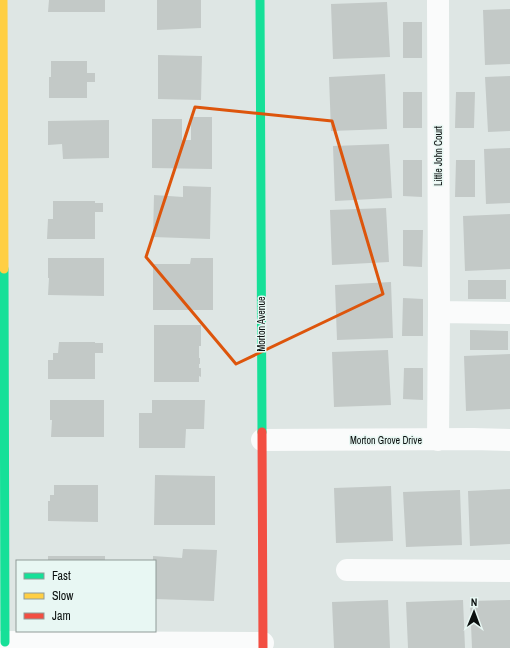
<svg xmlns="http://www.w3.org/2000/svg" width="510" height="648" viewBox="0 0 510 648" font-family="'Archivo Narrow',sans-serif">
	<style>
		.building { fill: #c3c9c7 }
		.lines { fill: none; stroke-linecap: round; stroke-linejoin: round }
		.street { stroke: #fafbfb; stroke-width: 22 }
		.fast { stroke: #16e098; stroke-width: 9 }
		.slow { stroke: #ffcf43; stroke-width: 9 }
		.jam { stroke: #f24e42; stroke-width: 9 }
		.marked { fill: none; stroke: #dd550c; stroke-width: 3; stroke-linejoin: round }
		.labels { text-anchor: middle; stroke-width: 3; stroke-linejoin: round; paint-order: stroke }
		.street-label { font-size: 10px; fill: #0b100f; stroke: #e8f7f3 }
	</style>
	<rect width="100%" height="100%" fill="#dee6e4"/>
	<path class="building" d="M49 0H105V12H48Z
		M157 0H201V28L157 30Z
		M387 2 390 57 333 59 331 4Z
		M510 9V64L485 65 483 10Z
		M403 22H422V58H403Z
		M158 55 202 56 201 100 158 99Z
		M51 61H87V73H95V82H87V98H49V77H51Z
		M385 74 387 129 331 131 329 77Z
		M510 76V131L488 132 485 77Z
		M403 92H422V128H403Z
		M456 92H475L474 128H455Z
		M191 117H212V169L152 168V119H182V140H191Z
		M109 120V158L63 159 62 144 48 145V121Z
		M389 144 392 198 335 201 333 146Z
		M510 148V203L486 204 484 149Z
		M403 160H422V197L403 196Z
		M456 160H475V197H455Z
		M183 186 211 187 210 239 153 237 154 195 183 197Z
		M53 201H95V203H103V212H95V239H47L48 219H53Z
		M386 208 389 262 332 265 330 210Z
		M510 214V269L465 271 463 216Z
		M403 230H423L422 267 403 266Z
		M48 258H104V296L48 295 49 278H48Z
		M191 258H213V310H153V264H190Z
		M468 280H506V299H468Z
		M391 282 393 338 337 340 335 285Z
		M403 298 423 299V336H402Z
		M154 325H201V346H199V358H200V364H199V368H201V377L199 376V382H154Z
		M470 330 508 331V350H470Z
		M59 342H95V343H103V353H95V379H48V360H53V353H58Z
		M388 350 391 405 334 407 332 352Z
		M510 354V409L466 411 464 356Z
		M404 368H423V400L403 399Z
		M50 400H104V437H51L52 420H50Z
		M152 400H205L204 429H186L185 448H139V413H152Z
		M155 475 215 476V525H154Z
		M54 485H98V522L48 521V501H50V495H54Z
		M391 486 393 541 336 543 334 488Z
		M510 489V544L470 546 468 491Z
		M460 490 462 545 406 547 403 492Z
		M183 549 217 550 214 601 155 599V561H153V556L182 558Z
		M48 556H105V561H48Z
		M388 600 390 648H334L332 602Z
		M463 600 465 648H408L406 602Z
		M510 600V648H472L470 601Z"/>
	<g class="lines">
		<path class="street" d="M438 0 439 312 438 440
			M439 312 510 313
			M262 440 473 439 510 440
			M347 570 510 571
			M0 642 263 643"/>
		<path class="fast" d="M260 0 262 432
			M4 269 5 642"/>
		<path class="slow" d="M3 0 4 269"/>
		<path class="jam" d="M262 432 263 648"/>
	</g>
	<path class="marked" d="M195 107 332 121 383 294 236 364 146 257Z"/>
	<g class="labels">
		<g class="street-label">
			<text transform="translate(438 156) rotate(-90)" y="4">Little John Court</text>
			<text transform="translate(261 324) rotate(-90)" y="4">Morton Avenue</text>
			<text x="386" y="444">Morton Grove Drive</text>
		</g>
	</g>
	<rect x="16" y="560" width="140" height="72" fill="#e8f7f3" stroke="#909b98"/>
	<rect x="24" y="573" width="20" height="6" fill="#16e098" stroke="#909b98"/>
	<text x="52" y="580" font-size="12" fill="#0b100f">Fast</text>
	<rect x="24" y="593" width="20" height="6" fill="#ffcf43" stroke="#909b98"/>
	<text x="52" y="600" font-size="12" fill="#0b100f">Slow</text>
	<rect x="24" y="613" width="20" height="6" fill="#f24e42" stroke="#909b98"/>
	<text x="52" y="620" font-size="12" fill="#0b100f">Jam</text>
	<g transform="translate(474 612) rotate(1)" stroke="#e8f7f3" stroke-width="3" paint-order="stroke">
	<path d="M0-3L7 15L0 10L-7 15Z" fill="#0b100f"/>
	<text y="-6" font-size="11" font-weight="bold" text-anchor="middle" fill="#0b100f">N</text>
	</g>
</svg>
